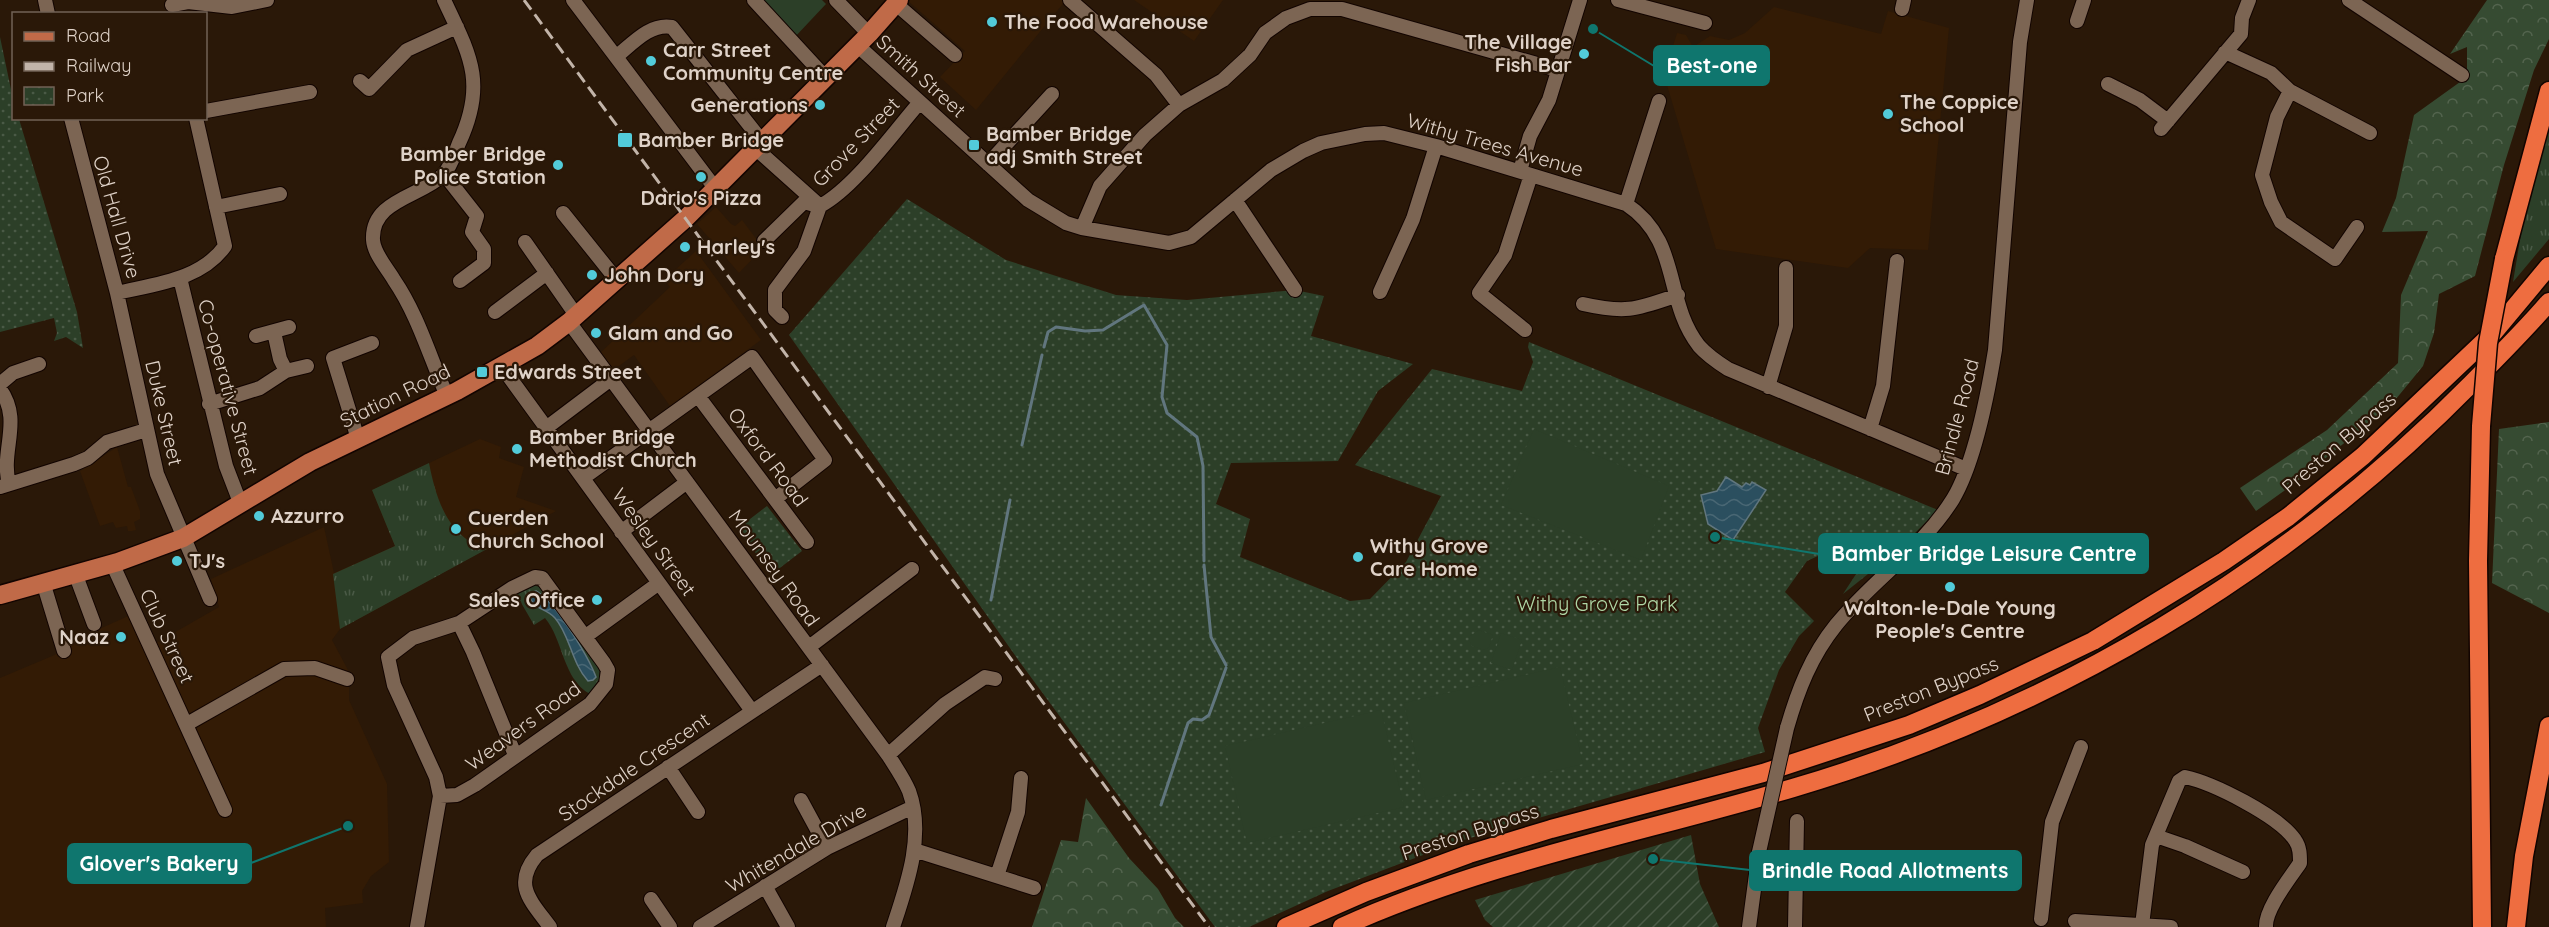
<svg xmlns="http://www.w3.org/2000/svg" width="2549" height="927" viewBox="0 0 2549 927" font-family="Quicksand,sans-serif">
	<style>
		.built { fill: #331b05 }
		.grass { fill: url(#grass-tufts) }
		.forest { fill: url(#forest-crowns) }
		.park { fill: url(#park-dots) }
		.garden { fill: url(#garden-furrows) }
		.pitch { fill: #2c3f28 }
		.water { fill: url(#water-waves); stroke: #61767e; stroke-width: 1.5 }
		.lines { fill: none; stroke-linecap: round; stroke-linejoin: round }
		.stream { stroke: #61767e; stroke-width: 3 }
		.minor-casing { stroke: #120400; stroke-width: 16 }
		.major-casing { stroke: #120400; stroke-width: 21 }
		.highway-casing { stroke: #120400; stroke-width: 21 }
		.minor { stroke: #7c6553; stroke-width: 14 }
		.major { stroke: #c06a48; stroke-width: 18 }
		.highway { stroke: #ee6d40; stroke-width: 18 }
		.rail { stroke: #c2b4a9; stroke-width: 3; stroke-dasharray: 12 6; stroke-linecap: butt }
		.minor-bridge-casing { stroke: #120400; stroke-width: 16; stroke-linecap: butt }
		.highway-bridge-casing { stroke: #120400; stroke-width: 21; stroke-linecap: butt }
		.minor-bridge { stroke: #7c6553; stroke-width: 14 }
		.highway-bridge { stroke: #ee6d40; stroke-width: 18 }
		.poi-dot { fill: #52cbd9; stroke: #2a1808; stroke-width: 2 }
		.labels { text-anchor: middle; stroke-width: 4.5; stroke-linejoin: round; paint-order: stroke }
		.poi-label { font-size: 20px; font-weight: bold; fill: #dfd2c8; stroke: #2a1808; text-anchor: start }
		.street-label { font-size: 20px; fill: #dfd2c8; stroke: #2a1808 }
		.park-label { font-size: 20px; fill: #afd7a6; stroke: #2a1808 }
		.leader { fill: none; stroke: #0f766e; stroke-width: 2 }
		.callout-dot { fill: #0f766e; stroke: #2a1808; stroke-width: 2 }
		.callout { fill: #0f766e; stroke: #0f766e; stroke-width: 2 }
		.callout-label { font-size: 21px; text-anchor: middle; font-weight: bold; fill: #fff }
	</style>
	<defs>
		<pattern id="grass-tufts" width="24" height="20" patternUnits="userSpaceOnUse" patternTransform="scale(1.5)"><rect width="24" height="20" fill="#2c3f28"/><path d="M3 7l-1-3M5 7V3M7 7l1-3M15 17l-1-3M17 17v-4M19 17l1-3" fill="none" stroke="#4a5a46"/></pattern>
		<pattern id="forest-crowns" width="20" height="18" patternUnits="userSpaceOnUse" patternTransform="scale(1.5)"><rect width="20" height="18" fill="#364b32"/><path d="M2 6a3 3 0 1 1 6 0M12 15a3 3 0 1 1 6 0" fill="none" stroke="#53644e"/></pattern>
		<pattern id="park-dots" width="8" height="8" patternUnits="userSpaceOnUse" patternTransform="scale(1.5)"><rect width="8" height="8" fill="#2c3f28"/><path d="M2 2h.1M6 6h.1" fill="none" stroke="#4a5a46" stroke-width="1.8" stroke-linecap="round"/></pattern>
		<pattern id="garden-furrows" width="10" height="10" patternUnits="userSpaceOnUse" patternTransform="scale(1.5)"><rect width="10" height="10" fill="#2c3f28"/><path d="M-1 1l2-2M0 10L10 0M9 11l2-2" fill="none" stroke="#4a5a46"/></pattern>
		<pattern id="water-waves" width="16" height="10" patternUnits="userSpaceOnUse" patternTransform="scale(1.5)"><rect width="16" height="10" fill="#2b4f5f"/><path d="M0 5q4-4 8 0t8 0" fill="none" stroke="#496774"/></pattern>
	</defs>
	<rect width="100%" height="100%" fill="#2a1808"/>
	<path class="built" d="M907 0H1066L976 110 940 77 965 51Z
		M1134 0H1223L1194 41Z
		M1774 7 1881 34 1888 11 1949 28 1928 250 1870 248 1848 268 1716 249 1664 75 1677 33 1686 35 1693 47 1710 36 1729 40 1745 33Z
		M716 207 731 224 735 226 742 220 763 248 739 273 697 224Z
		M696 251 761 340 670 406 634 355 612 371 599 354 670 287 664 280Z
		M480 439 501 447 499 458 524 467 516 497 556 511 340 629 332 640 349 672V700L387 784 389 862 371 876 362 891 363 903 325 908 326 927H0V678L64 651 68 643 135 613 151 646 219 607 211 579 324 527 334 573 395 546 372 490Z
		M117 447 128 487H131L140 511V519L134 522 136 530 132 531H128L127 526 116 528 113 522 100 526 80 471Z"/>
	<path class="grass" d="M2549 130V239L2513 282 2523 222Z
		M429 463C436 499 448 538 487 549L340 629 333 574 395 546 372 490Z
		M532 585 540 587 600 667 599 679 590 694C563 680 563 639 545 618L534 625 516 594Z"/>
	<path class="forest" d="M2487 0H2549V39L2534 70 2504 165 2475 276 2439 294 2434 333 2423 366 2391 405 2295 483 2256 511 2240 488 2327 430 2398 363 2401 295 2428 231 2382 232 2396 198 2414 115 2467 77V47L2450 54Z
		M2549 422V613L2492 583 2499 429Z
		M1086 798 1129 858 1158 889 1175 918 1184 927H1032L1061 840 1078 842Z"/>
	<path class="park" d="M0 37 13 99 14 118 19 119 77 312 83 348 66 337 54 341 57 333 54 318 0 332Z
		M907 199 1006 260 1116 295 1187 300 1295 290 1324 296 1311 336 1413 364 1378 391 1338 461 1231 463 1216 504 1250 519 1240 557 1350 601 1370 599 1406 562 1441 496 1355 465 1432 369 1522 391 1533 362 1528 347 1529 342 1938 510 1898 550 1843 594 1860 568 1840 546 1807 561 1785 592 1814 621 1799 636 1779 670 1758 728 1765 752 1460 841 1328 891 1249 927H1215L1019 661 789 335Z
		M767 506 802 551 772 574 737 529Z"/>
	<path class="garden" d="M1691 835 1700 884 1719 927H1493L1485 920 1475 900Z"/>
	<path class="pitch" d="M758 0H822L826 4 794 38Z
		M1534 429 1669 486 1641 560 1501 505Z
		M1479 630 1493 635 1489 647 1484 650 1472 646 1469 640 1470 636Z
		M1501 633 1522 640 1512 670 1491 663Z
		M1560 667 1583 764 1426 800 1404 703Z
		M1381 710 1404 807 1247 843 1225 746Z"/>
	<path class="water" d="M1726 477 1742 487 1746 483 1750 485 1752 482 1766 490 1733 540 1708 524 1701 495 1717 491Z
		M536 591C555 601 588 656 596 677L593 680 588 681C571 662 570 635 555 618 546 607 530 610 530 593Z"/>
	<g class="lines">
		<path class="stream" d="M1044 347 1048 332 1056 327 1085 331 1103 330 1144 305 1167 345 1162 397 1167 413 1197 437 1203 466 1204 561
			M1022 445 1042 355
			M1204 565 1211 637 1226 665
			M991 600 1010 500
			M1161 805 1188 723 1193 719 1202 720 1209 715 1226 668"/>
		<defs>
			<path id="minor" d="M45 0 48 14
				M444 0C470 55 487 83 459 143 455 153 451 167 443 175 420 197 371 200 373 240 374 254 387 268 394 280 418 315 430 358 447 396
				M573 0 715 188
				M754 0 825 77
				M836 0 869 34
				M1070 0 1156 75 1179 105
				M1618 0 1705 23
				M2349 0 2462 75
				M896 4 955 55
				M172 5 188 2 232 7 267 0
				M1902 9 1904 0
				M2077 21 2084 0
				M857 45 1028 200 1066 223 1082 228 1169 243 1191 237 1271 170 1303 151 1321 143 1365 134 1384 133 1436 146 1626 204C1682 241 1663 300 1699 346 1707 355 1717 362 1728 369L1966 469
				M2225 52 2271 73 2290 91 2370 133
				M616 57C633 43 650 23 672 27L761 140
				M360 81 369 89 407 50 457 27
				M2108 84 2140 100 2168 121
				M2290 91 2277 117 2262 175 2271 202 2281 222 2335 259 2357 227
				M206 111 310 92
				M71 118 117 293 157 474 210 599
				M2161 129 2241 34 2242 18 2249 0
				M754 147 820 206
				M988 164 1052 94
				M1520 171 1530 136 1549 100 1580 0
				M444 174 477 216 472 232 484 249V263L460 281
				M1235 200 1295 290
				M1626 204 1659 101
				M820 206C854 188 893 133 920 102
				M216 207 280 194
				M563 213 616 279
				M1082 228 1100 186 1145 135 1179 105 1223 80 1250 55 1265 33 1286 18 1310 9H1342L1558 70
				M764 241 804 202 818 206
				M525 242 576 315
				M180 278 226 466 241 505
				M1380 292 1413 219 1436 146
				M117 293C155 284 201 280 225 246L196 118
				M1583 304C1627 314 1637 309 1678 295
				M495 312 547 273
				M782 317 775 310V290L804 251 820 206
				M569 322 888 755C895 766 904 779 909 791 925 835 907 885 893 927
				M1525 330 1479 293 1505 255 1531 175
				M274 332 280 359 286 371
				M256 336 289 327
				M502 367 752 711
				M0 384 13 373 39 364
				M1768 387 1786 326V268
				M0 389C23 421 0 450 9 484
				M698 396 807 542
				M209 404 260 388 286 371 307 366
				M546 428 611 379
				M1870 429 1883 386 1897 261
				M358 439 333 358 372 343
				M583 478 752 357 825 460 775 499
				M0 487 74 464 88 458 107 442 146 430
				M621 532 687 482
				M112 563 225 810
				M75 573 94 624
				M43 582 64 651
				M459 623 473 652 515 755
				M586 636 659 583
				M809 647 912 569
				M187 724 284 669 315 668 347 679
				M1787 728C1798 690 1811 656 1836 625 1872 580 1922 549 1953 499 1975 462 1988 393 1995 350L2020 42 2027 0
				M888 755 945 704 985 677 995 679
				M668 767 698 812
				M801 800 827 848
				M2156 836 2185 846 2243 872
				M914 850 1034 888
				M997 876 1018 812 1021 778
				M765 886 788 927
				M651 899 670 927
				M2041 919 2052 822 2081 747
				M2075 921 2171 927
				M2142 925 2152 845 2179 781 2185 777C2213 783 2279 816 2295 840 2300 847 2300 855 2300 863 2290 878 2265 909 2266 927
				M417 927 440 796 436 777 394 685 388 657 413 638 459 623 512 588 535 577 542 578 604 663 608 670 606 684 590 704 475 785 457 795 440 796
				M550 927C531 901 512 885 537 855L822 665
				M700 927 827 848 913 807
				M1749 927 1759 852
				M1795 927 1797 821"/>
			<path id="major" d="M0 595 118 562 183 538 310 462 457 391 537 346 569 322 686 218 869 34 899 0"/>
			<path id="highway" d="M2504 259 2549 91
				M2481 426 2478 561 2482 927
				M1286 927 1366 892 1469 854 1551 829 1763 773 1909 725 1980 695 2093 641 2224 561 2288 517 2363 456 2494 332 2549 266
				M1342 927C1486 862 1642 833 1793 788 2051 712 2284 574 2472 383 2499 356 2525 330 2549 302
				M2516 927 2524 856 2549 726"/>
		</defs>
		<use href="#minor" class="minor-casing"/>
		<use href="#major" class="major-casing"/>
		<use href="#highway" class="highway-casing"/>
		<use href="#minor" class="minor"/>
		<use href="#major" class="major"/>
		<use href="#highway" class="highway"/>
		<path class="rail" d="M524 0 1209 927"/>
		<defs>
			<path id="minor-bridge" d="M1759 852 1787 728"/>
			<path id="highway-bridge" d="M2481 426 2488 343 2504 259"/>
		</defs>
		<use href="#minor-bridge" class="minor-bridge-casing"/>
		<use href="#highway-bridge" class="highway-bridge-casing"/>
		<use href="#minor-bridge" class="minor-bridge"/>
		<use href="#highway-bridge" class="highway-bridge"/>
	</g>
	<g class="poi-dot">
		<circle cx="992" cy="22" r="6"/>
		<circle cx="1584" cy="54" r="6"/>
		<circle cx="651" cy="61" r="6"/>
		<circle cx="820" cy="105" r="6"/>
		<circle cx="1888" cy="114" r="6"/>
		<rect x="617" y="132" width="16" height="16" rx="3"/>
		<rect x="968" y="139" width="12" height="12" rx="3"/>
		<circle cx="558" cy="165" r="6"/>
		<circle cx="701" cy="177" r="6"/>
		<circle cx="685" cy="247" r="6"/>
		<circle cx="592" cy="275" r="6"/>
		<circle cx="596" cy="333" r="6"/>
		<rect x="476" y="366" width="12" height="12" rx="3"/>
		<circle cx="517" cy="449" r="6"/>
		<circle cx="259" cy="516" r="6"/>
		<circle cx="456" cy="529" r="6"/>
		<circle cx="1358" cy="557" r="6"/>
		<circle cx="177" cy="561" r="6"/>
		<circle cx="1950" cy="587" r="6"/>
		<circle cx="597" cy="600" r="6"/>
		<circle cx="121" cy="637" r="6"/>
	</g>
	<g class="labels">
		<g class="poi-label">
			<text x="1004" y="29">The Food Warehouse</text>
			<text x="1572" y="49" text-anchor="end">The Village<tspan x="1572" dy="23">Fish Bar</tspan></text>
			<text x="663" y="57">Carr Street<tspan x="663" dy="23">Community Centre</tspan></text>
			<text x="1900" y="109">The Coppice<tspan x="1900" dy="23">School</tspan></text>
			<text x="808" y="112" text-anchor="end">Generations</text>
			<text x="986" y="141">Bamber Bridge<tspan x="986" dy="23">adj Smith Street</tspan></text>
			<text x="638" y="147">Bamber Bridge</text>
			<text x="546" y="161" text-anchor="end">Bamber Bridge<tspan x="546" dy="23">Police Station</tspan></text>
			<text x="701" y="205" text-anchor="middle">Dario's Pizza</text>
			<text x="697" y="254">Harley's</text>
			<text x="604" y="282">John Dory</text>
			<text x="608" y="340">Glam and Go</text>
			<text x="494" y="379">Edwards Street</text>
			<text x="529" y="444">Bamber Bridge<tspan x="529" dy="23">Methodist Church</tspan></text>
			<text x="271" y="523">Azzurro</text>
			<text x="468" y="525">Cuerden<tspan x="468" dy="23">Church School</tspan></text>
			<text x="1370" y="553">Withy Grove<tspan x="1370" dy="23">Care Home</tspan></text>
			<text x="189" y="568">TJ's</text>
			<text x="585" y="607" text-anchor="end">Sales Office</text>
			<text x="1950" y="615" text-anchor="middle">Walton-le-Dale Young<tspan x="1950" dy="23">People's Centre</tspan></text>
			<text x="109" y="644" text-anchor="end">Naaz</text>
		</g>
		<g class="street-label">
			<text transform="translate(921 76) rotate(42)" y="7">Smith Street</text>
			<text transform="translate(856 142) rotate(-46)" y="7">Grove Street</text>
			<text transform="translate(1495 145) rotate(16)" y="7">Withy Trees Avenue</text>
			<text transform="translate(117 217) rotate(74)" y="7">Old Hall Drive</text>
			<text transform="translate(228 387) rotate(75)" y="7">Co-operative Street</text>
			<text transform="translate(395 396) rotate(-26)" y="7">Station Road</text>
			<text transform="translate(164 413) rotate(77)" y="7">Duke Street</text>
			<text transform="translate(1957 417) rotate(-75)" y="7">Brindle Road</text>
			<text transform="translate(2339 443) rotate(-41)" y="7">Preston Bypass</text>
			<text transform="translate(768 457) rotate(53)" y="7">Oxford Road</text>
			<text transform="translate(654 542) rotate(54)" y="7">Wesley Street</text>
			<text transform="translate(774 568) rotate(54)" y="7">Mounsey Road</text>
			<text transform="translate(167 636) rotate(65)" y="7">Club Street</text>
			<text transform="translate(1931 689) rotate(-22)" y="7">Preston Bypass</text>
			<text transform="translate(523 726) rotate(-36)" y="7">Weavers Road</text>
			<text transform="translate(634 767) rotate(-34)" y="7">Stockdale Crescent</text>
			<text transform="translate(1470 832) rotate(-18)" y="7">Preston Bypass</text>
			<text transform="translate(796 848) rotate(-30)" y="7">Whitendale Drive</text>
		</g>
		<g class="park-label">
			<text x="1597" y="611">Withy Grove Park</text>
		</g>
	</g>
	<path class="leader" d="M1593 29L1654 66M1715 537L1819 554M348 826L251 863M1653 859L1750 870"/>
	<g class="callout-dot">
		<circle cx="1593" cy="29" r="6"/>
		<circle cx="1715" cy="537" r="6"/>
		<circle cx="348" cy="826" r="6"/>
		<circle cx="1653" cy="859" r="6"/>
	</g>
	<g class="callout">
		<rect x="1654" y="46" width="115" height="39" rx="6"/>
		<rect x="1819" y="534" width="329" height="39" rx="6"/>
		<rect x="68" y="844" width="183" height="39" rx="6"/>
		<rect x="1750" y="851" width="271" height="39" rx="6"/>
	</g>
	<g class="callout-label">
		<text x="1712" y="73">Best-one</text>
		<text x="1984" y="561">Bamber Bridge Leisure Centre</text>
		<text x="159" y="871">Glover's Bakery</text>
		<text x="1885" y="878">Brindle Road Allotments</text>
	</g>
	<rect x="12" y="12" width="195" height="108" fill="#2a1808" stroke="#726255" stroke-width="1.5"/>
	<rect x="24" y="32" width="30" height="9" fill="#c06a48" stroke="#726255" stroke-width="1.5"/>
	<text x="66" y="42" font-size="18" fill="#dfd2c8">Road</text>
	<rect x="24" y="62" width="30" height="9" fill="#c2b4a9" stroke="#726255" stroke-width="1.5"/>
	<text x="66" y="72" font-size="18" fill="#dfd2c8">Railway</text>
	<rect x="24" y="87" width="30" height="18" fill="url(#park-dots)" stroke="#726255" stroke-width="1.5"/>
	<text x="66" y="102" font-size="18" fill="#dfd2c8">Park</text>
</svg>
